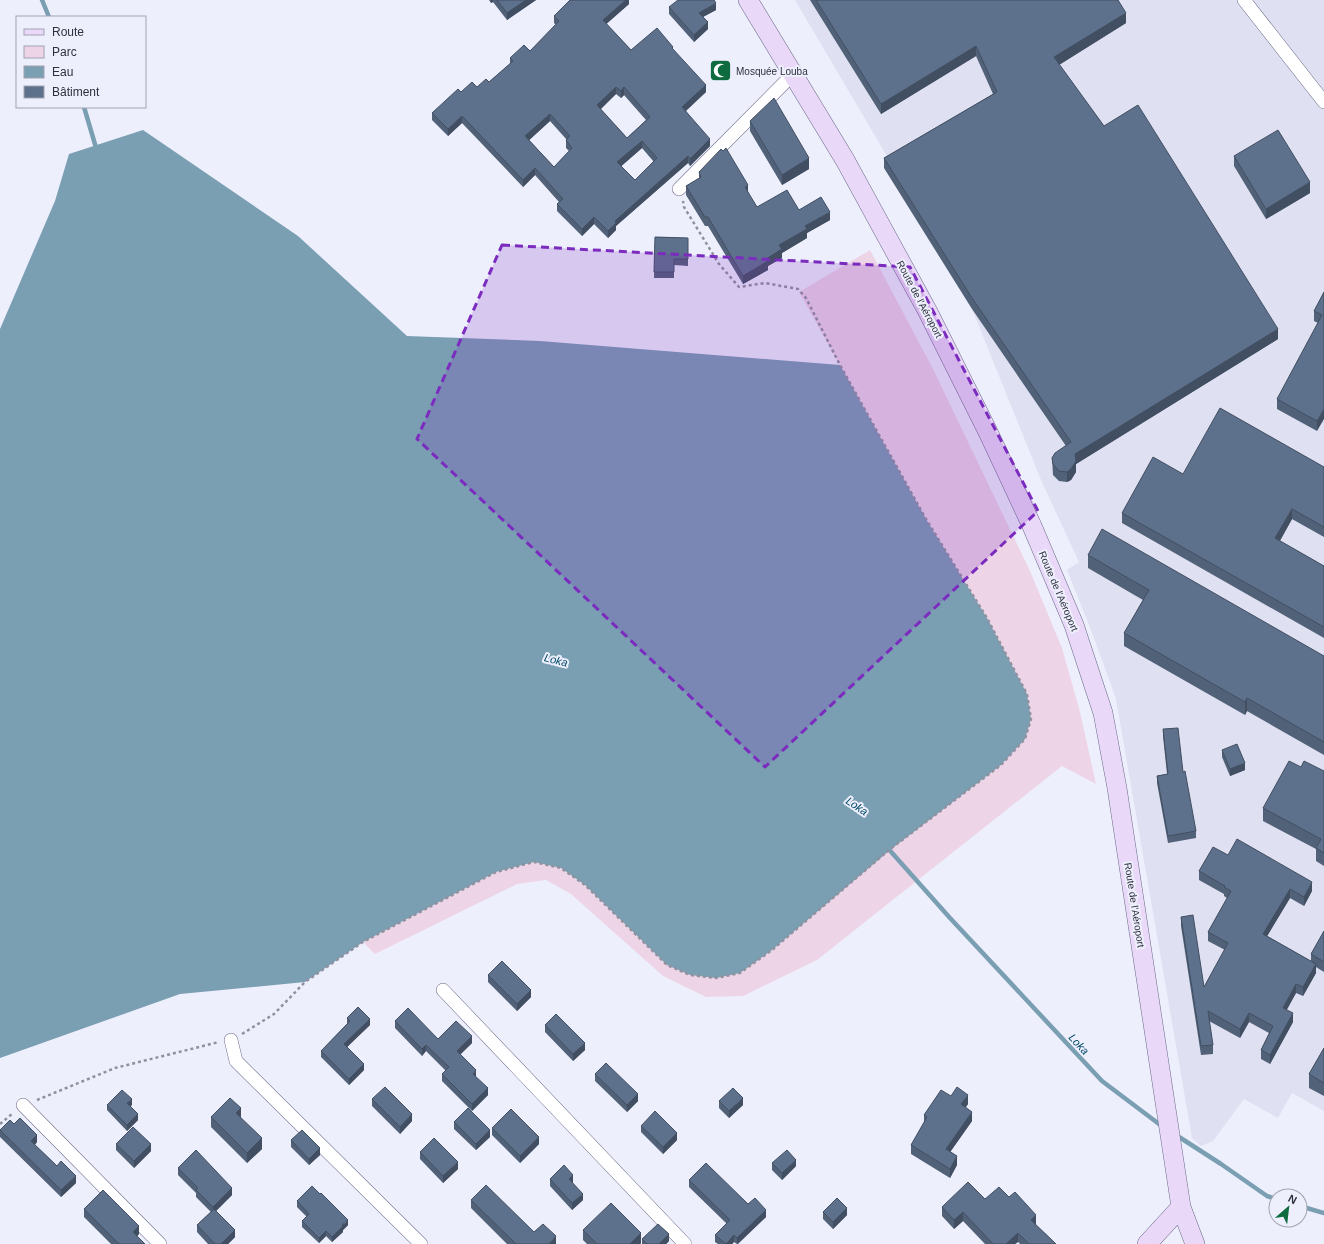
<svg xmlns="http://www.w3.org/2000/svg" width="1324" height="1244" viewBox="0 0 1324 1244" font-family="Arial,sans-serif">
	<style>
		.built { fill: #dfe0f1 }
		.green { fill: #edd5e7 }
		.water { fill: #7a9eb2 }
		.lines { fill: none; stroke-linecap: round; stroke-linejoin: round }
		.stream { stroke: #7a9eb2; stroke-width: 4.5 }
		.street-casing { stroke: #696988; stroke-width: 14 }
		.secondary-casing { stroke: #696988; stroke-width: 20 }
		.path { stroke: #90919e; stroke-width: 2.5; stroke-dasharray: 3 3; stroke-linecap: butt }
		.street { stroke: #fff; stroke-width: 13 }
		.secondary { stroke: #e9d8f7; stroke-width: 19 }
		.wall { fill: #516178; fill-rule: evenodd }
		.shaded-wall { fill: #424f62 }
		.building { fill: #5e718c; stroke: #424f62; fill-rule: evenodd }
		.marked { fill: #7b2cbf; fill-opacity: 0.2; stroke: #7b2cbf; stroke-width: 3; stroke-dasharray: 8 5; stroke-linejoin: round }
		.labels { text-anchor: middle; stroke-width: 4; stroke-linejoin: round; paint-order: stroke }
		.poi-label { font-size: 10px; fill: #2f303d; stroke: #eeeffd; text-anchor: start }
		.street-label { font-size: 10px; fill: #2f303d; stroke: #eeeffd }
		.water-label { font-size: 11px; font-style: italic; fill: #004a66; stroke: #eeeffd }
	</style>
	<rect width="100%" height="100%" fill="#eeeffd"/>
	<path class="built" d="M795 0H1324V1111L1292 1093 1278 1118 1244 1099 1213 1141 1201 1146 1192 1138 1116 699 1091 630 1067 570 1079 562 1041 480 972 309 884 168 891 163Z"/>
	<path class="green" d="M870 250 933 369 1030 571 1062 648 1080 712 1096 784 1062 766 817 960 743 996 706 997 663 976 571 894 546 880 517 884 375 954 363 942 496 872 534 862 561 868 585 885 667 965 772 950 889 850 1001 765 987 618 926 519 799 292Z"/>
	<path class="water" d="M143 130 298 236 407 336 540 341 840 365 926 519 987 618 1027 694 1031 719 1025 739 1001 765 890 850 772 950 740 973 716 978 690 975 667 965 585 885 561 868 534 862 496 872 363 942 305 982 180 994 0 1058V329L55 201 69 154Z"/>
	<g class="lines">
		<path class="stream" d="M42 0 49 17
			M84 107 97 151
			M885 845 950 918 1102 1081 1163 1127
			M1176 1135 1221 1164 1267 1196 1276 1199
			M1300 1206 1324 1213"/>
		<defs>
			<path id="street" d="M1244 0 1324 102
				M679 189 793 74
				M443 990 685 1244
				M231 1040 236 1061 421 1244
				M23 1105 160 1244"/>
			<path id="secondary" d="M748 0 845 160 928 312 988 432 1032 526 1074 625 1103 713 1117 788 1181 1207 1195 1244
				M1147 1244 1181 1207"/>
		</defs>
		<use href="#street" class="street-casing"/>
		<use href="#secondary" class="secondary-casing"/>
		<path class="path" d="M242 1034 274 1014 305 982 363 942 496 872 534 862 561 868 585 885 667 965 690 975 716 978 740 973 772 950 889 850 1001 765 1025 739 1031 719 1027 694 987 618 926 519 840 365 806 298 798 289 765 283 739 287 719 264 684 207 683 201
			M37 1100 115 1068 219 1042
			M0 1124 12 1114"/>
		<use href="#street" class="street"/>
		<use href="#secondary" class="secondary"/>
	</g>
	<path class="wall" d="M489 0H536L507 20 493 2 491 3Z
		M629 0V4L606 24 631 50H673L706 92 686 111 710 146 690 166 688 163 616 226V230L608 238 594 224 582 236 557 211V204L559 202 535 175 523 187 462 123 448 136 432 120V113L461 92 477 87 489 82 510 64V58L530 51 556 25 554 23V16ZM616 94 621 98 624 95 646 120 627 138 600 109ZM550 121 567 140H566V148L569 151 554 167 529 140ZM642 148 654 162 635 180 621 166Z
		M810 0H1118L1126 23 1059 65 1104 126 1278 339 1076 464V472L1071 480 1067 482 1059 481 1053 475 1052 458 1066 446 972 309 884 168V158L993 94 976 56 881 114Z
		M669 7 716 10 703 17 708 29 694 42 669 14Z
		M750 121 809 169 782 185 750 131Z
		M1234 156 1310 193 1266 219 1234 166Z
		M699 172 748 193 757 207 799 210 830 220 807 233V238L782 253V258L768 266V270L743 284 708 226H705L686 195V186L699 179Z
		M655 237 688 238V266L674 265V278H654Z
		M1324 292 1317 431 1277 409V399L1318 323 1314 321V311Z
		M1324 467V537L1292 519 1280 541 1324 566V638L1122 523V513L1183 474Z
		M1088 555 1324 656V755L1247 711 1245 715 1124 646V633L1143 600 1088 568Z
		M1163 729 1183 772 1196 831V838L1168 843 1157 783V776L1167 774 1163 736Z
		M1222 750 1245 770 1230 776 1222 757Z
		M1301 767 1324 771V866L1316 861V849L1263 821V808Z
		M1228 855 1312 891 1304 906 1290 898 1267 936 1311 961V954L1324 931V972L1316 967V973L1303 996 1296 993 1286 1010 1293 1022 1270 1064 1261 1059V1050L1269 1033 1249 1022 1240 1038 1209 1021 1213 1045V1054L1201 1055 1181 926V917L1204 987 1225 950 1208 941V932L1227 898 1224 896V894L1199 880V871Z
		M488 975 531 997 517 1011 488 982Z
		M347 1018 370 1025 347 1047 364 1070 349 1085 321 1057V1051L347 1024Z
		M395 1021 438 1039 472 1043 460 1054 476 1077 488 1095 472 1111 442 1081V1074L446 1071 426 1051 422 1056 395 1028Z
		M545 1025 585 1050 573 1061 545 1032Z
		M1324 1048V1096L1309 1088V1074Z
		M595 1074 638 1101 627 1112 595 1081Z
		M951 1096 968 1104 966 1107 972 1121 950 1152 957 1165 950 1178 911 1154V1145L924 1123V1115Z
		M372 1099 412 1121 400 1134 372 1106Z
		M719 1101 743 1105 729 1118 719 1108Z
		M107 1105H132L130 1106 138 1120 127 1131 107 1110Z
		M211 1117 241 1118 262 1149 247 1163 211 1127Z
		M454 1122 490 1137 476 1150 454 1129Z
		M14 1124 37 1142 35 1145 57 1166 76 1183 61 1197 0 1137V1130Z
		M641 1126 677 1140 663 1154 641 1132Z
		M492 1128 539 1144 520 1163 492 1135Z
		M291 1140 320 1155 309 1165 291 1147Z
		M116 1144 151 1151 134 1168 116 1150Z
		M420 1152 458 1169 443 1183 420 1159Z
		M772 1163 796 1166 782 1180 772 1170Z
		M178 1168 232 1195 216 1211 235 1237 228 1244H208L197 1232V1225L211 1212 196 1197V1193L178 1175Z
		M550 1179 573 1182 572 1183 583 1200 572 1210 550 1186Z
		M689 1180 748 1204 766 1217 738 1244H737L734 1242 732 1244H718L715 1242V1235L727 1224 689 1187Z
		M1009 1197 1036 1224V1225L1056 1244H1020L1018 1242 1015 1244H985L963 1221 954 1229 942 1216V1207L985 1199Z
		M471 1200 534 1232 556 1244H507L471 1208Z
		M297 1201 348 1225 343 1230V1232L332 1242 326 1236 319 1243 302 1227V1221L307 1217 297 1207Z
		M84 1209 139 1234 137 1236 145 1244H111L84 1217Z
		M823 1212 847 1215 833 1229 823 1219Z
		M583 1230 641 1243 640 1244H587L583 1240Z
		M642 1239 669 1241 666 1244H642Z"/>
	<path class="shaded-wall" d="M491 0H493V2L491 3Z
		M526 0H536L507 20V13Z
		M626 0H629V4L603 27V20Z
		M716 3V10L699 19V13Z
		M1126 13V23L1054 68V57Z
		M708 22V29L694 42V35Z
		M976 46V56L881 114V104Z
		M706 85V92L682 114V107Z
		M616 87V94L597 113V105Z
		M624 87V95L621 98V91Z
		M550 114V121L525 144V136Z
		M462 116V123L448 136V129Z
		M710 139V146L690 166V159Z
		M642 141V148L617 170V162Z
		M688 156V163L616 226V230L608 238V231L615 221Z
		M809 158V169L782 185V175Z
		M535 168V175L523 187V180Z
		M1310 182V193L1266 219V209Z
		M748 185V193L745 187Z
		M830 212V220L807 233V238L782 253V258L768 266V270L743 284V276L766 259 779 245 805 226Z
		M594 217V224L582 236V229Z
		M1278 329V339L1076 464V472L1071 480 1067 482V472L1075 454Z
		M1324 409V419L1317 431V421Z
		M1292 509V519L1275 549V538Z
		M1247 698V711L1245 715V702Z
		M1245 763V770L1230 776V769Z
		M1312 882V891L1304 906V897Z
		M1290 889V898L1263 943V934Z
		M1316 964V973L1303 996V987Z
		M1296 984V993L1283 1017V1008Z
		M531 990V997L517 1011V1004Z
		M1249 1013V1022L1240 1038V1029Z
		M1293 1013V1022L1270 1064V1055Z
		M370 1019V1025L344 1050V1044Z
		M472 1036V1043L457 1058V1051Z
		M585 1043V1050L573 1061V1054Z
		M426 1045V1051L422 1056V1049Z
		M364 1064V1070L349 1085V1079Z
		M476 1070V1077L473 1074Z
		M488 1088V1095L472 1111V1104Z
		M638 1094V1101L627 1112V1105Z
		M968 1095V1104L961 1113V1104Z
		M743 1098V1105L729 1118V1111Z
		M132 1099V1105L127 1109V1103Z
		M241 1108V1119L236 1113Z
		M972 1112V1121L946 1158V1149Z
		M138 1114V1120L127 1131V1125Z
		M412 1114V1121L400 1134V1127Z
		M490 1130V1137L476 1150V1144Z
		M677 1133V1140L663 1154V1147Z
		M37 1135V1142L31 1148V1141Z
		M539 1137V1144L520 1163V1156Z
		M262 1138V1149L247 1163V1153Z
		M151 1144V1151L134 1168V1161Z
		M320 1148V1155L309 1165V1159Z
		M957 1156V1165L950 1178V1169Z
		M796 1160V1166L782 1180V1173Z
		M458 1162V1169L443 1183V1176Z
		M573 1175V1182L569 1186V1179Z
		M76 1176V1183L61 1197V1190Z
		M232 1188V1195L213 1214V1207Z
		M583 1194V1200L572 1210V1203Z
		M847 1208V1215L833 1229V1222Z
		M766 1210V1217L737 1244V1238Z
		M963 1212V1221L954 1229V1220Z
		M1036 1215V1224L1031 1229V1220Z
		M348 1220V1225L343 1230V1232L332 1242V1237Z
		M139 1226V1234L133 1240V1232Z
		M235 1230V1237L228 1244H221Z
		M326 1231V1236L319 1243V1238Z
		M641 1233V1243L640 1244H630Z
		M1018 1233V1242L1015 1244H1006Z
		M669 1234V1241L666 1244H659Z
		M734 1235V1242L732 1244H726Z
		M556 1236V1244H549Z"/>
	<path class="building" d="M497 0H526L507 13Z
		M570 0H626L603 20 631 50 657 28 673 47 672 48 706 85 682 107 710 139 690 159 688 156 615 221 616 223 608 231 594 217 582 229 557 204 563 199 535 168 523 180 462 116 448 129 432 113 458 89 461 92 472 82 477 87 486 79 489 82 513 61 510 58 524 45 530 51 559 21 554 16ZM616 87 621 91 624 87 650 117 627 138 597 105ZM550 114 570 136 566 140 572 148 554 167 525 136ZM642 141 657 158 635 180 617 162Z
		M678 0H714L716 3 699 13 708 22 694 35 669 7Z
		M816 0H1118L1126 13 1054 57 1104 126 1138 105 1278 329 1075 454 1076 461 1071 469 1067 472 1059 471 1053 464 1052 458 1055 453 1071 442 972 298 884 158 997 92 976 46 881 104Z
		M774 98 809 158 782 175 750 121Z
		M1278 130 1310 182 1266 209 1234 156Z
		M726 148 748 185 745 187 757 207 787 190 799 210 821 197 830 212 805 226 807 229 779 245 782 249 766 259 768 261 743 276 708 217H705L686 186 701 177 699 172 721 149 723 151Z
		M655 237 688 238V259H674V272H654Z
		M1324 292V409L1317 421 1277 399 1322 315 1314 311Z
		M1220 408 1324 467V527L1292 509 1275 538 1324 566V627L1122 513 1153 457 1183 474Z
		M1102 529 1324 656V742L1247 698 1245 702 1124 633 1149 590 1088 555Z
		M1178 728 1183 772 1185 771 1196 831 1168 836 1157 776 1168 774 1163 729Z
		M1237 744 1245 763 1230 769 1222 750Z
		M1289 761 1301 767 1304 761 1324 771V853L1316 848 1321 839 1263 808Z
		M1237 839 1312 882 1304 897 1290 889 1263 934 1316 964 1303 987 1296 984 1283 1008 1293 1013 1270 1055 1261 1050 1273 1026 1249 1013 1240 1029 1208 1011 1213 1045 1201 1046 1181 917 1193 915 1204 987 1228 943 1208 932 1231 891 1224 887 1225 886 1199 871 1213 847 1228 855Z
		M1324 931V962L1311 954Z
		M502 961 531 990 517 1004 488 975Z
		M358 1007 370 1019 344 1044 364 1064 349 1079 321 1051 350 1021 347 1018Z
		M408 1008 438 1039 456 1021 472 1036 457 1051 476 1070 473 1074 488 1088 472 1104 442 1074 449 1067 426 1045 422 1049 395 1021Z
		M556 1014 585 1043 573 1054 545 1025Z
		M1324 1048V1083L1309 1074Z
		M606 1063 638 1094 627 1105 595 1074Z
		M385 1087 412 1114 400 1127 372 1099Z
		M957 1087 968 1095 961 1104 972 1112 946 1149 957 1156 950 1169 911 1145 927 1117 924 1115 941 1090 951 1096Z
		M733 1088 743 1098 729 1111 719 1101Z
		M122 1090 132 1099 127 1103 138 1114 127 1125 107 1105Z
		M230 1098 241 1108 236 1113 262 1138 247 1153 211 1117Z
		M468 1108 490 1130 476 1144 454 1122Z
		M511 1109 539 1137 520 1156 492 1128Z
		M655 1111 677 1133 663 1147 641 1126Z
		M20 1118 37 1135 31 1141 57 1166 61 1161 76 1176 61 1190 0 1130 10 1120 14 1124Z
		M133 1127 151 1144 134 1161 116 1144Z
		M302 1130 320 1148 309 1159 291 1140Z
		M434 1138 458 1162 443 1176 420 1152Z
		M196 1150 232 1188 213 1207 196 1190 198 1188 178 1168Z
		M787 1150 796 1160 782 1173 772 1163Z
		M706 1163 748 1204 755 1198 766 1210 737 1238 734 1235 726 1244 715 1235 730 1220 689 1180Z
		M564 1165 573 1175 569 1179 583 1194 572 1203 550 1179Z
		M968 1182 985 1199 999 1187 1009 1197 1015 1192 1036 1215 1031 1220 1056 1244H1029L1018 1233 1006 1244H993L963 1212 954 1220 942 1207Z
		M486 1185 534 1232 543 1224 556 1236 549 1244H516L471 1200Z
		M312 1186 320 1194 321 1193 348 1220 342 1225 343 1226 332 1237 326 1231 319 1238 302 1221 309 1214 297 1201Z
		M103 1190 139 1226 133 1232 145 1244H119L84 1209Z
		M837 1198 847 1208 833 1222 823 1212Z
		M611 1203 641 1233 630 1244H597L583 1230Z
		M214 1209 235 1230 221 1244H215L197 1225Z
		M658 1224 669 1234 659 1244H647L642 1239Z"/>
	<path class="marked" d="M502 245 910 267 1038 511 765 767 417 439Z"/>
	<defs>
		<symbol id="mosque-square" viewBox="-11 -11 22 22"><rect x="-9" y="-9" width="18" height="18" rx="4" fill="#0d6b3f" stroke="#eeeffd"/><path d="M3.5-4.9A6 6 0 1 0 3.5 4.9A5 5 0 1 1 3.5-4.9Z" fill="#fff"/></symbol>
	</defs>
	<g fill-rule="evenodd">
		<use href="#mosque-square" x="708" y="58" width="25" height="25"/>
	</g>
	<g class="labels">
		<g class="poi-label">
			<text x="736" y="75">Mosquée Louba</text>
		</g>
		<g class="street-label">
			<text transform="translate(920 299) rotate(62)" y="4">Route de l'Aéroport</text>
			<text transform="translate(1059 591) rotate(67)" y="4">Route de l'Aéroport</text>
			<text transform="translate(1135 905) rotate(81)" y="4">Route de l'Aéroport</text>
		</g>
		<g class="water-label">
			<text transform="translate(556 660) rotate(14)" y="4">Loka</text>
			<text transform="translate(857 806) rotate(34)" y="4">Loka</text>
			<text transform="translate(1079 1044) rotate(47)" y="4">Loka</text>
		</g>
	</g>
	<rect x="16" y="16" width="130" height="92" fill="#eeeffd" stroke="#a2a3b0"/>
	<rect x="24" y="29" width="20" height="6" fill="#e9d8f7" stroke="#a2a3b0"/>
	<text x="52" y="36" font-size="12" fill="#2f303d">Route</text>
	<rect x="24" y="46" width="20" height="12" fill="#edd5e7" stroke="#a2a3b0"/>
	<text x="52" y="56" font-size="12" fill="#2f303d">Parc</text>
	<rect x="24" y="66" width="20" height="12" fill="#7a9eb2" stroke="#a2a3b0"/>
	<text x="52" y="76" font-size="12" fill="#2f303d">Eau</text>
	<rect x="24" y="86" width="20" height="12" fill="#5e718c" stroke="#a2a3b0"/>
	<text x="52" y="96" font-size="12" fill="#2f303d">Bâtiment</text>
	<g transform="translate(1288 1208) rotate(28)"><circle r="19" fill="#eeeffd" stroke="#a2a3b0"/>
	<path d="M0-3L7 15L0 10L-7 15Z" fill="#0d6b3f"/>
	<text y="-6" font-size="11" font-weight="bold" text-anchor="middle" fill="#2f303d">N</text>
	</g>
</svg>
